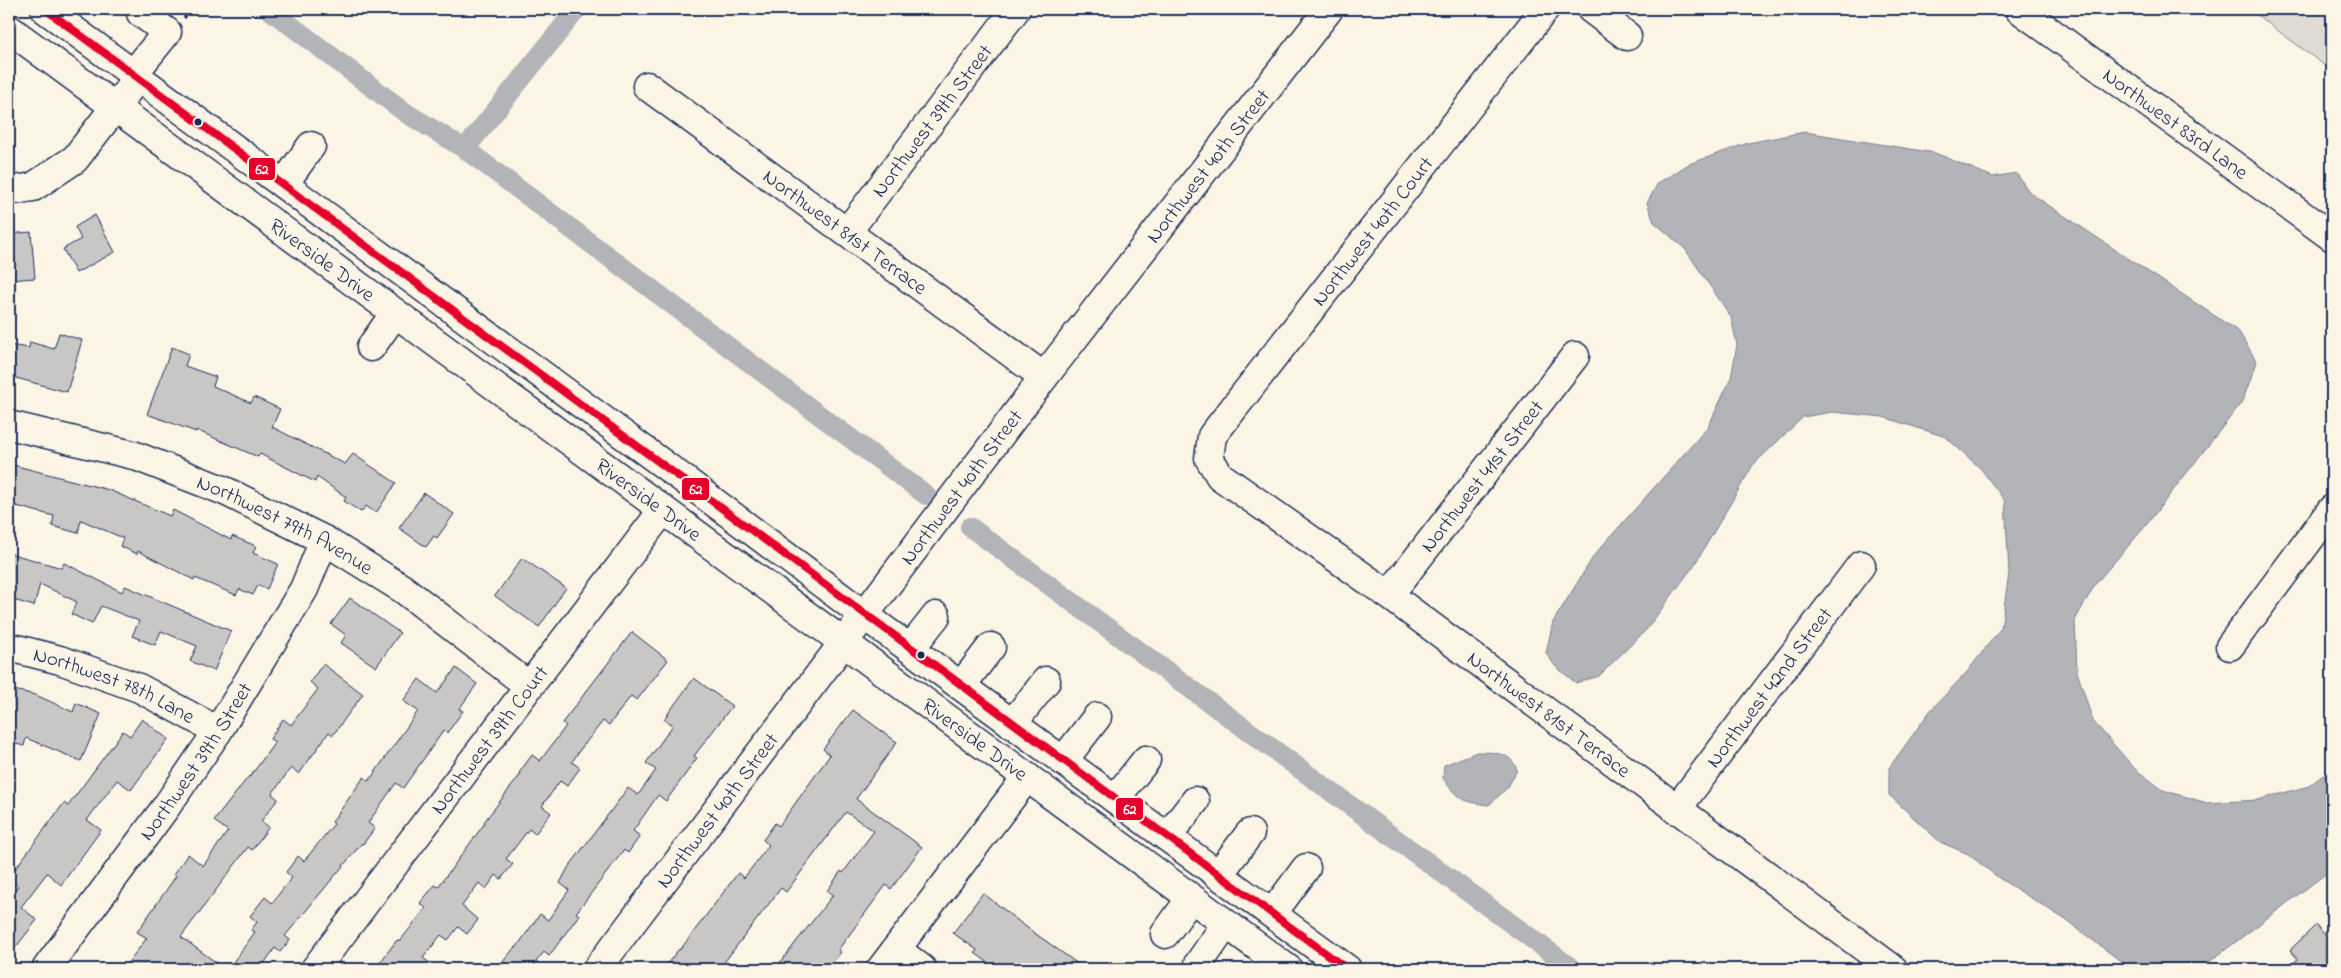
<svg xmlns="http://www.w3.org/2000/svg" width="2341" height="978" viewBox="0 0 2341 978" font-family="'Indie Flower',sans-serif">
	<style>
		.green { fill: #dfdbd4; stroke: #7d8599 }
		.water { fill: #b2b4b8; stroke: #767f94 }
		.lines { fill: none; stroke-linecap: round; stroke-linejoin: round }
		.canal { stroke: #b2b4b8; stroke-width: 20 }
		.building { fill: #c8c7c6; stroke: #1b2f5e }
		.minor-casing { stroke: #1b2f5e; stroke-width: 31 }
		.path { stroke: #1b2f5e; stroke-width: 3; stroke-dasharray: 4 4; stroke-linecap: butt }
		.minor { stroke: #fcf5e5; stroke-width: 28 }
		.bus-1-casing { stroke: #fcf5e5; stroke-width: 11 }
		.bus-1 { stroke: #e4002b; stroke-width: 8 }
		.bus-dot { fill: #1b2f5e; stroke: #fcf5e5; stroke-width: 2 }
		.labels { text-anchor: middle; stroke-width: 4.5; stroke-linejoin: round; paint-order: stroke }
		.street-label { font-size: 21px; fill: #1b2f5e; stroke: #fcf5e5 }
		.line-badge { stroke: #fcf5e5; stroke-width: 2 }
		.badge-label { font-size: 14px; text-anchor: middle; font-weight: bold; fill: #fff }
	</style>
	<rect width="100%" height="100%" fill="#fcf5e5"/>
	<filter id="ink" filterUnits="userSpaceOnUse"><feTurbulence type="fractalNoise" baseFrequency=".02" numOctaves="2"/><feDisplacementMap in="SourceGraphic" scale="10" xChannelSelector="R" yChannelSelector="G"/><feConvolveMatrix kernelMatrix="1 2 1 2 8 2 1 2 1" color-interpolation-filters="sRGB"/></filter>
	<g filter="url(#ink)">
		<path class="green" d="M2249 9H2332V71Z"/>
		<path class="water" d="M1805 132 1935 153 1993 177 2016 173 2030 193 2239 332 2257 362 2242 402 2143 529 2096 583 2075 620 2077 672 2093 721 2135 769 2163 790 2207 803 2258 800 2309 786 2332 768V869L2200 969H2131L2066 920 1999 878 1968 854 1940 842 1889 795V768L1930 711 1967 672 2001 628 2009 573 2005 501 1981 469 1946 437 1883 417 1832 412 1803 417 1753 465 1695 564 1646 630 1599 676 1576 683 1555 666 1546 653 1553 622 1595 554 1708 427 1731 378 1737 345 1731 317 1685 249 1654 222 1647 203 1658 183 1689 164 1748 143Z
			M1477 752C1492 752 1512 752 1517 770L1508 787 1489 805C1463 802 1457 799 1443 778L1444 765Z"/>
		<g class="lines">
			<path class="canal" d="M269 9 406 113 465 149 926 495
				M465 149 577 9
				M970 527 1573 969"/>
		</g>
		<path class="building" d="M95 215 115 252 76 273 63 249 81 239 75 227Z
			M31 232 35 278 9 280V234Z
			M59 333 82 340 67 392 9 376V345L29 348 30 342 54 349Z
			M172 347 189 354 185 366 216 377 213 386 251 403 254 397 280 409 272 427 345 464 353 454 396 483 376 513 366 506 361 512 344 501 346 497 317 477 315 482 260 454 258 457 196 430V432L147 414Z
			M9 464 109 490 170 516 173 510 231 540 232 536 256 546 253 553 278 564 267 589 258 585 253 595 239 589 236 595 195 578 194 580 138 551 137 554 120 546 123 538 81 520 78 533 52 526 54 516 9 504Z
			M424 493 454 514 437 538 434 536 426 547 399 528Z
			M9 553 62 568 64 563 122 592 125 586 231 631 214 671 190 661 197 646 161 631 155 645 132 636 139 621 101 606 92 624 71 614 77 602 40 584 34 606 10 599 13 587 9 586Z
			M522 558 566 588 539 627 495 596Z
			M350 598 400 633 376 667 341 643 346 635 331 624Z
			M632 632 668 660 637 700 631 696 609 725 603 721 579 751 572 762 580 768 567 786 560 781 542 806 551 813 535 834 529 829 506 859 513 864 501 879 496 875 486 889 479 883 462 906 478 920 467 934 458 927 448 940 441 935 423 958 438 969H375L397 940 400 941 426 908 420 903 435 885 438 887 485 823 484 822 521 774 519 773 532 755 540 761 566 726 562 723Z
			M323 664 363 694 333 735 329 732 299 774 291 768 272 794 278 799 261 821 269 827 252 850 248 847 181 937 225 969H123L147 938 137 932 176 876 174 874 188 854 203 866 228 831 214 821 249 776 250 777 275 742 270 739 283 719 291 725 318 689 310 682Z
			M456 668 477 684 459 709 463 711 447 733 444 730 403 788 396 783 368 823 375 828 363 844 362 843 285 936 290 940 280 952 275 948 260 969H228L255 932 251 930 257 922 250 916 265 897 272 903 292 877 286 872 298 856 304 861 334 824 332 822 364 777 369 781 418 711 403 701 419 679 437 693Z
			M694 678 732 706 694 756 697 758 666 801 658 795 633 831 640 836 628 853 624 850 576 913 579 915 549 956 544 952 530 969H497L515 947 516 948 540 914 548 920 569 890 560 883 568 868 628 788 638 795 656 770 646 763 673 725 664 719Z
			M9 689 36 695 73 712 76 703 101 714 81 761 26 738 24 746 9 742Z
			M853 710 897 742 856 799 922 847 891 889 886 885 838 950 841 952 828 969H775L833 895 827 891 841 871 843 873 874 831 846 812 786 892 781 888 719 969H663L679 949 680 950 738 873 744 878 769 845 763 840 775 823 779 826 830 755 823 749Z
			M142 719 168 739 131 790 117 780 87 820 101 830 61 885 47 873 21 907 37 920 9 956V898L18 886 9 877 64 803 68 806 123 731 130 736Z
			M983 893 1022 924 1085 969H997L975 953 977 950 953 933Z
			M2316 925 2332 943V969H2286L2298 959 2290 950Z"/>
		<g class="lines">
			<defs>
				<g id="minor">
					<path d="M45 9 682 478 864 615 1347 969"/>
					<path id="s1" d="M1545 9 1212 436 1209 458 1220 476 1389 595 1893 969"/>
					<path d="M1591 9 1627 36"/>
					<path id="s2" d="M2019 9 2332 237"/>
					<path id="s3" d="M9 29 1288 969"/>
					<path d="M134 73 167 32 141 13 144 9"/>
					<path id="s4" d="M647 86 1044 377"/>
					<path d="M284 184 311 146"/>
					<path d="M9 191 33 187 75 159 139 76"/>
					<path id="s5" d="M847 232 1016 9"/>
					<path d="M371 347 395 313"/>
					<path id="s6" d="M9 425 133 455 225 491 324 540 403 589 529 686"/>
					<path id="s7" d="M1389 595 1575 356"/>
					<path d="M2230 646 2332 509"/>
					<path id="s8" d="M9 647 60 660 139 688 218 731"/>
					<path d="M910 649 936 616"/>
					<path d="M961 686 991 647"/>
					<path d="M1012 724 1046 681"/>
					<path d="M1063 761 1097 717"/>
					<path d="M1115 799 1146 760"/>
					<path id="s9" d="M1676 810 1861 565"/>
					<path d="M1167 837 1195 801"/>
					<path d="M1218 875 1250 833"/>
					<path d="M1272 914 1306 868"/>
					<path d="M1165 934 1191 898"/>
					<path d="M896 949 922 969"/>
					<path d="M1199 963 1226 924"/>
					<path id="s10" d="M46 969 166 807 218 731 304 589 324 540"/>
					<path id="s11" d="M315 969 663 510"/>
					<path id="s12" d="M597 969 1044 377 1329 9"/>
					<path d="M881 969 1027 777"/>
				</g>
			</defs>
			<use href="#minor" class="minor-casing"/>
			<path class="path" d="M184 18 191 9"/>
			<use href="#minor" class="minor"/>
			<defs>
				<path id="bus-1" d="M45 9C479 329 912 650 1347 969"/>
			</defs>
			<use href="#bus-1" class="bus-1-casing"/>
			<use href="#bus-1" class="bus-1"/>
		</g>
	</g>
	<g class="bus-dot">
		<circle cx="198" cy="122" r="4.5"/>
		<circle cx="921" cy="655" r="4.5"/>
	</g>
	<g class="labels">
		<g class="street-label">
			<text dy="7" stroke="none"><textPath href="#s5" startOffset="140">Northwest 39th Street</textPath></text>
			<text dy="7" stroke="none"><textPath href="#s2" startOffset="194">Northwest 83rd Lane</textPath></text>
			<text dy="7" stroke="none"><textPath href="#s12" startOffset="1009">Northwest 40th Street</textPath></text>
			<text dy="7" stroke="none"><textPath href="#s4" startOffset="246">Northwest 81st Terrace</textPath></text>
			<text transform="translate(1372 231) rotate(-52)" y="7">Northwest 40th Court</text>
			<text dy="7" stroke="none"><textPath href="#s3" startOffset="389">Riverside Drive</textPath></text>
			<text dy="7" stroke="none"><textPath href="#s7" startOffset="151">Northwest 41st Street</textPath></text>
			<text dy="7" stroke="none"><textPath href="#s12" startOffset="604">Northwest 40th Street</textPath></text>
			<text dy="7" stroke="none"><textPath href="#s3" startOffset="794">Riverside Drive</textPath></text>
			<text dy="7" stroke="none"><textPath href="#s6" startOffset="295">Northwest 79th Avenue</textPath></text>
			<text dy="7" stroke="none"><textPath href="#s8" startOffset="112">Northwest 78th Lane</textPath></text>
			<text dy="7" stroke="none"><textPath href="#s9" startOffset="154">Northwest 42nd Street</textPath></text>
			<text dy="7" stroke="none"><textPath href="#s1" startOffset="991">Northwest 81st Terrace</textPath></text>
			<text dy="7" stroke="none"><textPath href="#s3" startOffset="1199">Riverside Drive</textPath></text>
			<text dy="7" stroke="none"><textPath href="#s11" startOffset="288">Northwest 39th Court</textPath></text>
			<text dy="7" stroke="none"><textPath href="#s10" startOffset="256">Northwest 39th Street</textPath></text>
			<text dy="7" stroke="none"><textPath href="#s12" startOffset="199">Northwest 40th Street</textPath></text>
		</g>
	</g>
	<g class="line-badge">
		<rect x="248" y="157" width="28" height="24" rx="5" fill="#e4002b"/>
		<rect x="681" y="477" width="29" height="24" rx="5" fill="#e4002b"/>
		<rect x="1115" y="797" width="29" height="24" rx="5" fill="#e4002b"/>
	</g>
	<g class="badge-label">
		<text x="262" y="174">62</text>
		<text x="696" y="494">62</text>
		<text x="1130" y="814">62</text>
	</g>
	<rect width="2341" height="978" fill="none" stroke="#fcf5e5" stroke-width="30"/>
	<rect x="15" y="15" width="2311" height="948" fill="none" stroke="#1b2f5e" stroke-width="2" filter="url(#ink)"/>
</svg>
